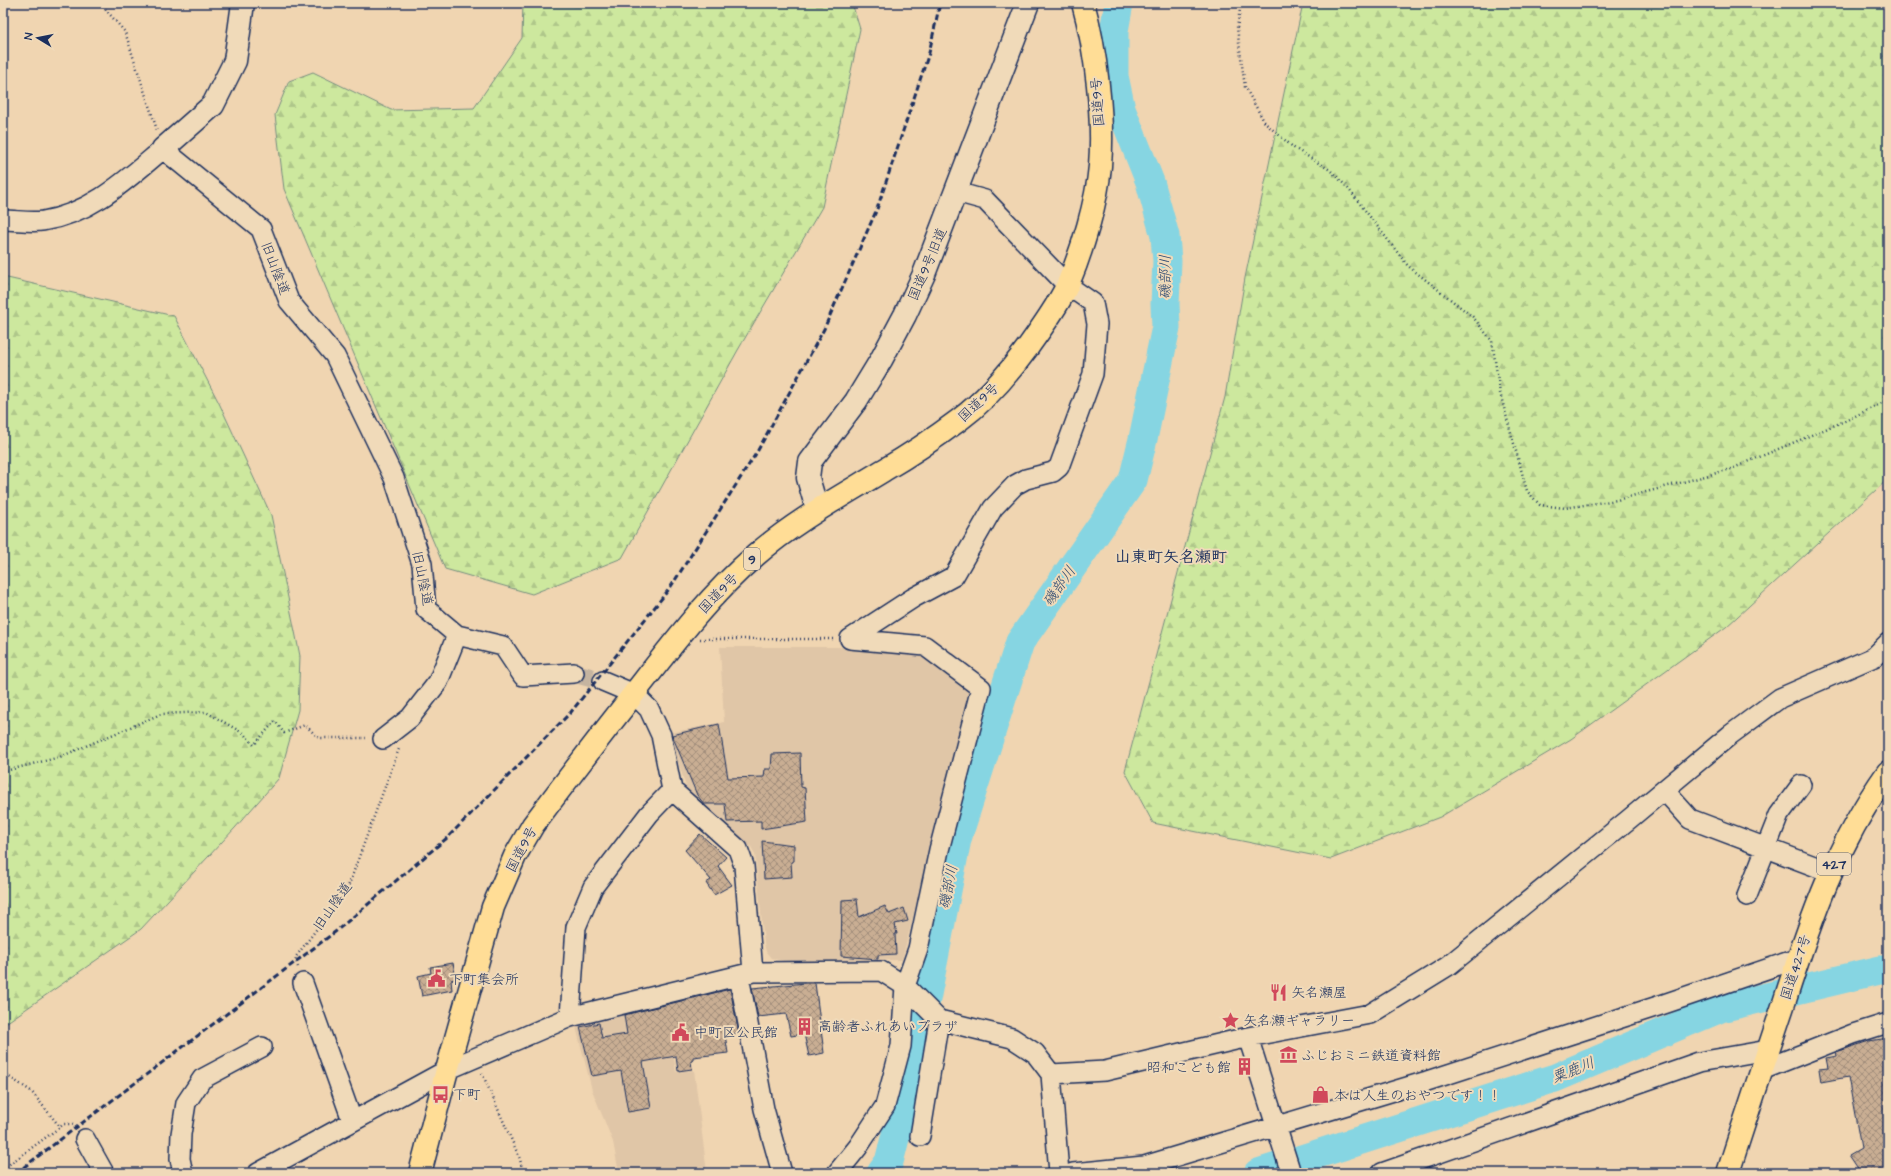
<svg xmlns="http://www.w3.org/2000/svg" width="1891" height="1176" viewBox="0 0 1891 1176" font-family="'Architects Daughter','Klee One',sans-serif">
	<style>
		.built { fill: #e0c6a7 }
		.forest { fill: url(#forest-firs); stroke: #748c7e }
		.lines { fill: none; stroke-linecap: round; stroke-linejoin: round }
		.river { stroke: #86d5e2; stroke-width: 29 }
		.building { fill: url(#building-cross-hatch); stroke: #1b2f5e }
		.street-tunnel { stroke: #c5b4a0; stroke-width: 19; stroke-dasharray: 19 10; stroke-linecap: butt }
		.street-casing { stroke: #1b2f5e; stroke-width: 22 }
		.secondary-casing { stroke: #1b2f5e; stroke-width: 25 }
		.highway-casing { stroke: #1b2f5e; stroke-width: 25 }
		.path { stroke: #1b2f5e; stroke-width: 2.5; stroke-dasharray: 1 3; stroke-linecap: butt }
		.street { stroke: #f0dab9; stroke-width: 19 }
		.secondary { stroke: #f0dab9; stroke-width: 22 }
		.highway { stroke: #ffdd96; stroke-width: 22 }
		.rail { stroke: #1b2f5e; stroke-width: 3; stroke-dasharray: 6 3; stroke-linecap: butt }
		.labels { text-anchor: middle; stroke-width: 4; stroke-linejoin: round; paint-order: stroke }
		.shield { fill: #f0dab9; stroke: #5b6279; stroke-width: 1 }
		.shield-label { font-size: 13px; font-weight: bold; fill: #1b2f5e }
		.street-label { font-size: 14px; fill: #1b2f5e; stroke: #f0dab9 }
		.poi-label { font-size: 14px; fill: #1b2f5e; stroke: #f0dab9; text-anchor: start }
		.water-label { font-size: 15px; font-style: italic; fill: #2b4872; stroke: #f0dab9 }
		.quarter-label { font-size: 16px; font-weight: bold; fill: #1b2f5e; stroke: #f0dab9 }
	</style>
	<defs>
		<pattern id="forest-firs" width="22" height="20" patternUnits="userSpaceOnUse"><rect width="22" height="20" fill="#cde89e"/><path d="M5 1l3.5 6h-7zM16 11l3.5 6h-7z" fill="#afc78a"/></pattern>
		<pattern id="building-cross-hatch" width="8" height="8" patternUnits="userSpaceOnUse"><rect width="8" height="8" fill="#c9ae93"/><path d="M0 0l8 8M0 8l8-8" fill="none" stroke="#a28e7b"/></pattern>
	</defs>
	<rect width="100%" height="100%" fill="#f0d5b1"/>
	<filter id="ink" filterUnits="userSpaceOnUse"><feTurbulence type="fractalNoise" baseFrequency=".025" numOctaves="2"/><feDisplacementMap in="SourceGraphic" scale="8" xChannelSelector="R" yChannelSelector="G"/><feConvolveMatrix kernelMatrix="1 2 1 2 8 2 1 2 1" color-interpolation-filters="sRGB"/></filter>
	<g filter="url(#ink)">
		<path class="built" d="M720 647H838L923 657 966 688 970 693 902 960 784 961 771 958 766 952 764 943 755 854 751 847 691 797 687 790 669 733 724 722Z
			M666 997 676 1072 694 1070 707 1173H619L613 1142 592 1090 575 1023Z"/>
		<path class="forest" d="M523 3H852L860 29 822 207 738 350 622 558 532 594 445 569 284 189 275 115 289 81 313 72 391 110 474 108 522 38Z
			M1303 3H1888V479L1726 627 1571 739 1440 817 1331 859 1153 823 1125 771 1225 397 1245 278Z
			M3 277 174 316 219 403 271 515 300 656 298 710 279 778 235 828 141 929 3 1025Z"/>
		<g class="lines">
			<path class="river" d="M881 1173 889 1162 913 1067 957 839 1020 642 1133 480 1143 439 1166 327 1165 304 1167 261 1165 236 1150 182 1121 109 1114 76V31L1119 3
				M1258 1173 1555 1078 1721 1008 1880 970H1888"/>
		</g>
		<path class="building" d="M719 724 728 778 764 777 765 769H771L772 754 800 753 801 787 805 788 807 822 761 829V821L727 822 725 804H704L697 795 672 735Z
			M700 834 726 857 718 866 732 885 714 895 706 883 711 880 685 850Z
			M762 841 794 845V861L791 862 792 877 764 879Z
			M857 899 859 917 885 906 889 914 904 908 908 921 895 924 897 934H895L896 954 878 955V959L841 956 842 900Z
			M453 963 456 979 451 980 452 990 422 996 418 976 431 973 430 967Z
			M806 983H815L824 1053 809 1056 804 1034 791 1036 786 1014 758 1017 752 988Z
			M730 989 739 1033 725 1035 728 1053 693 1057V1061H691L692 1069 678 1071 676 1056 643 1062 651 1108 628 1112 621 1071 592 1076 580 1027 599 1023 602 1038 627 1034 624 1015Z
			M1888 1038V1067H1885L1888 1082V1173H1861L1849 1155 1861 1148 1848 1077 1821 1082 1819 1069 1828 1068 1826 1058 1837 1056 1836 1052 1869 1041Z"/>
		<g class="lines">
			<path class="street-tunnel" d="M574 673 603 681"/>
			<defs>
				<path id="street" d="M3 220C16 220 31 223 43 221 92 213 126 180 163 149L261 229 289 301 335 356 394 478 422 564 426 609 457 635 503 646 523 676 574 673
					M603 681 634 694 649 709 661 735 672 790 738 849 744 866 753 972
					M383 739 410 718 438 682 457 635
					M1664 790 1690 819 1830 872
					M1747 896 1779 815 1801 785
					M739 976 764 1109 782 1173
					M303 983 352 1120
					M570 1017 576 927 593 887 649 814 672 790
					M1248 1037 1291 1173
					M1762 1070 1853 1034 1888 1023
					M1051 1074 1105 1071 1248 1037 1370 1014 1448 966 1628 820 1730 735 1780 698 1874 657 1888 643
					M920 1136 939 1020
					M85 1139 104 1173
					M183 1173 180 1159 181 1134 186 1103 202 1079 262 1047
					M258 1173 447 1070 570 1017 753 972 881 971 905 986 939 1020 1012 1038 1035 1053 1051 1074 1059 1173
					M837 1173 858 1147 885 1106 901 1046 905 986 918 949 939 850 981 688 925 646 850 639 913 598 954 576 993 508 1015 485 1026 479 1053 472 1059 467 1093 374 1097 324 1093 303 1067 285 985 200 956 192
					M1073 1173 1144 1166 1427 1081 1658 1006 1799 958
					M1382 1173 1699 1062 1768 1050"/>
				<path id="secondary" d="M163 149 213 105 235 61 243 3
					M817 509 808 478 810 462 856 401 881 360 905 315 924 274 1028 3"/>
				<path id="highway" d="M420 1173 447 1070 493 907 515 856 533 825C569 777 606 729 643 682 678 637 713 592 756 555 795 521 840 497 884 470 910 455 935 438 959 420 986 400 1009 373 1028 347 1042 327 1058 306 1068 284 1082 251 1097 202 1100 166 1104 119 1096 49 1083 3
					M1728 1173C1746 1116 1765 1060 1784 1003 1811 918 1836 845 1888 772"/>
			</defs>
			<use href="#street" class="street-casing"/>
			<use href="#secondary" class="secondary-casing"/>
			<use href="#highway" class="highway-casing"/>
			<path class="path" d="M100 3 125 32 157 130
				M1241 3 1237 28 1245 87 1265 123 1294 148 1330 170 1347 187 1408 266 1473 317 1492 341 1500 393 1527 491 1540 505 1565 508 1617 500 1731 469 1847 420 1888 400
				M700 639H833
				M3 769 5 771 60 757 161 714 206 712 243 733 254 745 275 721 284 733 305 725 319 738H366
				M298 967 295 958 348 887 399 749
				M3 1073 31 1091 60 1127
				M482 1073 520 1159 523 1173
				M3 1169 64 1124H73L75 1126"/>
			<use href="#street" class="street"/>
			<use href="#secondary" class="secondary"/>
			<use href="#highway" class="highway"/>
			<path class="rail" d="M16 1173 335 932 447 838 571 712 670 588 757 452 824 329 877 209 929 53 940 3"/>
		</g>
	</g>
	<defs>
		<symbol id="civic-bare" viewBox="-9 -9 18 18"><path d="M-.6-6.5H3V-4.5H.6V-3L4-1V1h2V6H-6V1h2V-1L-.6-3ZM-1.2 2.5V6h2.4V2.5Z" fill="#d1495b" stroke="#f0dab9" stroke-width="2.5" paint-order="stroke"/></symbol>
		<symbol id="restaurant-bare" viewBox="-9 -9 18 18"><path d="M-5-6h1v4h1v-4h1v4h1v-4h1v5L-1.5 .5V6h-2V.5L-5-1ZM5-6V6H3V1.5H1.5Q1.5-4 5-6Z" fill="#d1495b" stroke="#f0dab9" stroke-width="2.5" paint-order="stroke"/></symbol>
		<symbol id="sight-bare" viewBox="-9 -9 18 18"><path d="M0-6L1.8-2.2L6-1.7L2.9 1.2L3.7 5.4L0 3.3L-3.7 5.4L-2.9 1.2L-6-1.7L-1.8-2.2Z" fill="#d1495b" stroke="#f0dab9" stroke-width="2.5" paint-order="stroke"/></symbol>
		<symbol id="building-bare" viewBox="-9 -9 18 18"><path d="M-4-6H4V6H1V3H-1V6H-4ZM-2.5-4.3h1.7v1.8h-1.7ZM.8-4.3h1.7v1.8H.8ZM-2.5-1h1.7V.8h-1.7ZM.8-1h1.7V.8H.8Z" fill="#d1495b" stroke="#f0dab9" stroke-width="2.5" paint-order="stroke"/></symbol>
		<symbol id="museum-bare" viewBox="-9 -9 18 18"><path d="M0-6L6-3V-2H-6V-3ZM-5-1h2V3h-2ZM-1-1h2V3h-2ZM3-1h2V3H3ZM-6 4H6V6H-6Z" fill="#d1495b" stroke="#f0dab9" stroke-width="2.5" paint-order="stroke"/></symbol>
		<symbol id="bus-bare" viewBox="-9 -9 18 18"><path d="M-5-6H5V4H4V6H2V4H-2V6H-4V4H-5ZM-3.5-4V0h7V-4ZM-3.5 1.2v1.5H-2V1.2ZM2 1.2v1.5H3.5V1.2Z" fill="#d1495b" stroke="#f0dab9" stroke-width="2.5" paint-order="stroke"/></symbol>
		<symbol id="shop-bare" viewBox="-9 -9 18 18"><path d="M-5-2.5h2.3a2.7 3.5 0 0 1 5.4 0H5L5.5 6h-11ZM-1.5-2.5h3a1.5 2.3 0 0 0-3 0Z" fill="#d1495b" stroke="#f0dab9" stroke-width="2.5" paint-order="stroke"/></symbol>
	</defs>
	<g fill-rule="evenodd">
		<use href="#civic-bare" x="424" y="966" width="25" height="25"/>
		<use href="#restaurant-bare" x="1266" y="980" width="25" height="25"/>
		<use href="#sight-bare" x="1218" y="1008" width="25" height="25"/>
		<use href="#building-bare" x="792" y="1014" width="25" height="25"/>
		<use href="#civic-bare" x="668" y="1020" width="25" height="25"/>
		<use href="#museum-bare" x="1276" y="1042" width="25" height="25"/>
		<use href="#building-bare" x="1232" y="1054" width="25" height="25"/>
		<use href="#bus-bare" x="428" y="1082" width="25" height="25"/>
		<use href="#shop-bare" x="1308" y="1082" width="25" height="25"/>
	</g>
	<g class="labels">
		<g class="shield">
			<rect x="744" y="548" width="16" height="22" rx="3"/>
			<rect x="1817" y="853" width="34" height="22" rx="3"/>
		</g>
		<g class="shield-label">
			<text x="752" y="564">9</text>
			<text x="1834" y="869">427</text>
		</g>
		<g class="street-label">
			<text transform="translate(1097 102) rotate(-94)" y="5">国道9号</text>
			<text transform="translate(927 264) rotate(-67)" y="5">国道9号旧道</text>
			<text transform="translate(276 268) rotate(69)" y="5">旧山陰道</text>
			<text transform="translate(978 402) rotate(-43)" y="5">国道9号</text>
			<text transform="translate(423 578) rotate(78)" y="5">旧山陰道</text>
			<text transform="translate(718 593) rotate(-46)" y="5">国道9号</text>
			<text transform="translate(521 849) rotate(-62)" y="5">国道9号</text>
			<text transform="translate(332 906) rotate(-55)" y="5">旧山陰道</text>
			<text transform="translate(1795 967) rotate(-72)" y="5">国道427号</text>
		</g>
		<g class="poi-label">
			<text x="449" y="984">下町集会所</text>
			<text x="1291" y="997">矢名瀬屋</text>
			<text x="1243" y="1025">矢名瀬ギャラリー</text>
			<text x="818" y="1031">高齢者ふれあいプラザ</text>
			<text x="694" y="1037">中町区公民館</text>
			<text x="1301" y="1060">ふじおミニ鉄道資料館</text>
			<text x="1231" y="1072" text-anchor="end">昭和こども館</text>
			<text x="453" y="1099">下町</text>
			<text x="1334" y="1100">本は人生のおやつです！！</text>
		</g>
		<g class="water-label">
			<text transform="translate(1165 277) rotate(-90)" y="5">磯部川</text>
			<text transform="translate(1059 586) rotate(-55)" y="5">磯部川</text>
			<text transform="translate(948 887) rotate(-79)" y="5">磯部川</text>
			<text transform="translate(1573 1070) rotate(-22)" y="5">粟鹿川</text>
		</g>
		<g class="quarter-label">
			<text x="1171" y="562">山東町矢名瀬町</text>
		</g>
	</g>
	<rect width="1891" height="1176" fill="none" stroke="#f0dab9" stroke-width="16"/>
	<rect x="8" y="8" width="1875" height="1160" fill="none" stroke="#1b2f5e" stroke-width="1.5" filter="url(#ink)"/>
	<g transform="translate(38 38) rotate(280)" stroke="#f0dab9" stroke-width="3" paint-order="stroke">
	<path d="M0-3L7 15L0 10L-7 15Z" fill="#1b2f5e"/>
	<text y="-6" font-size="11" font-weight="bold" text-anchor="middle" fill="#1b2f5e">N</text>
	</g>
</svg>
